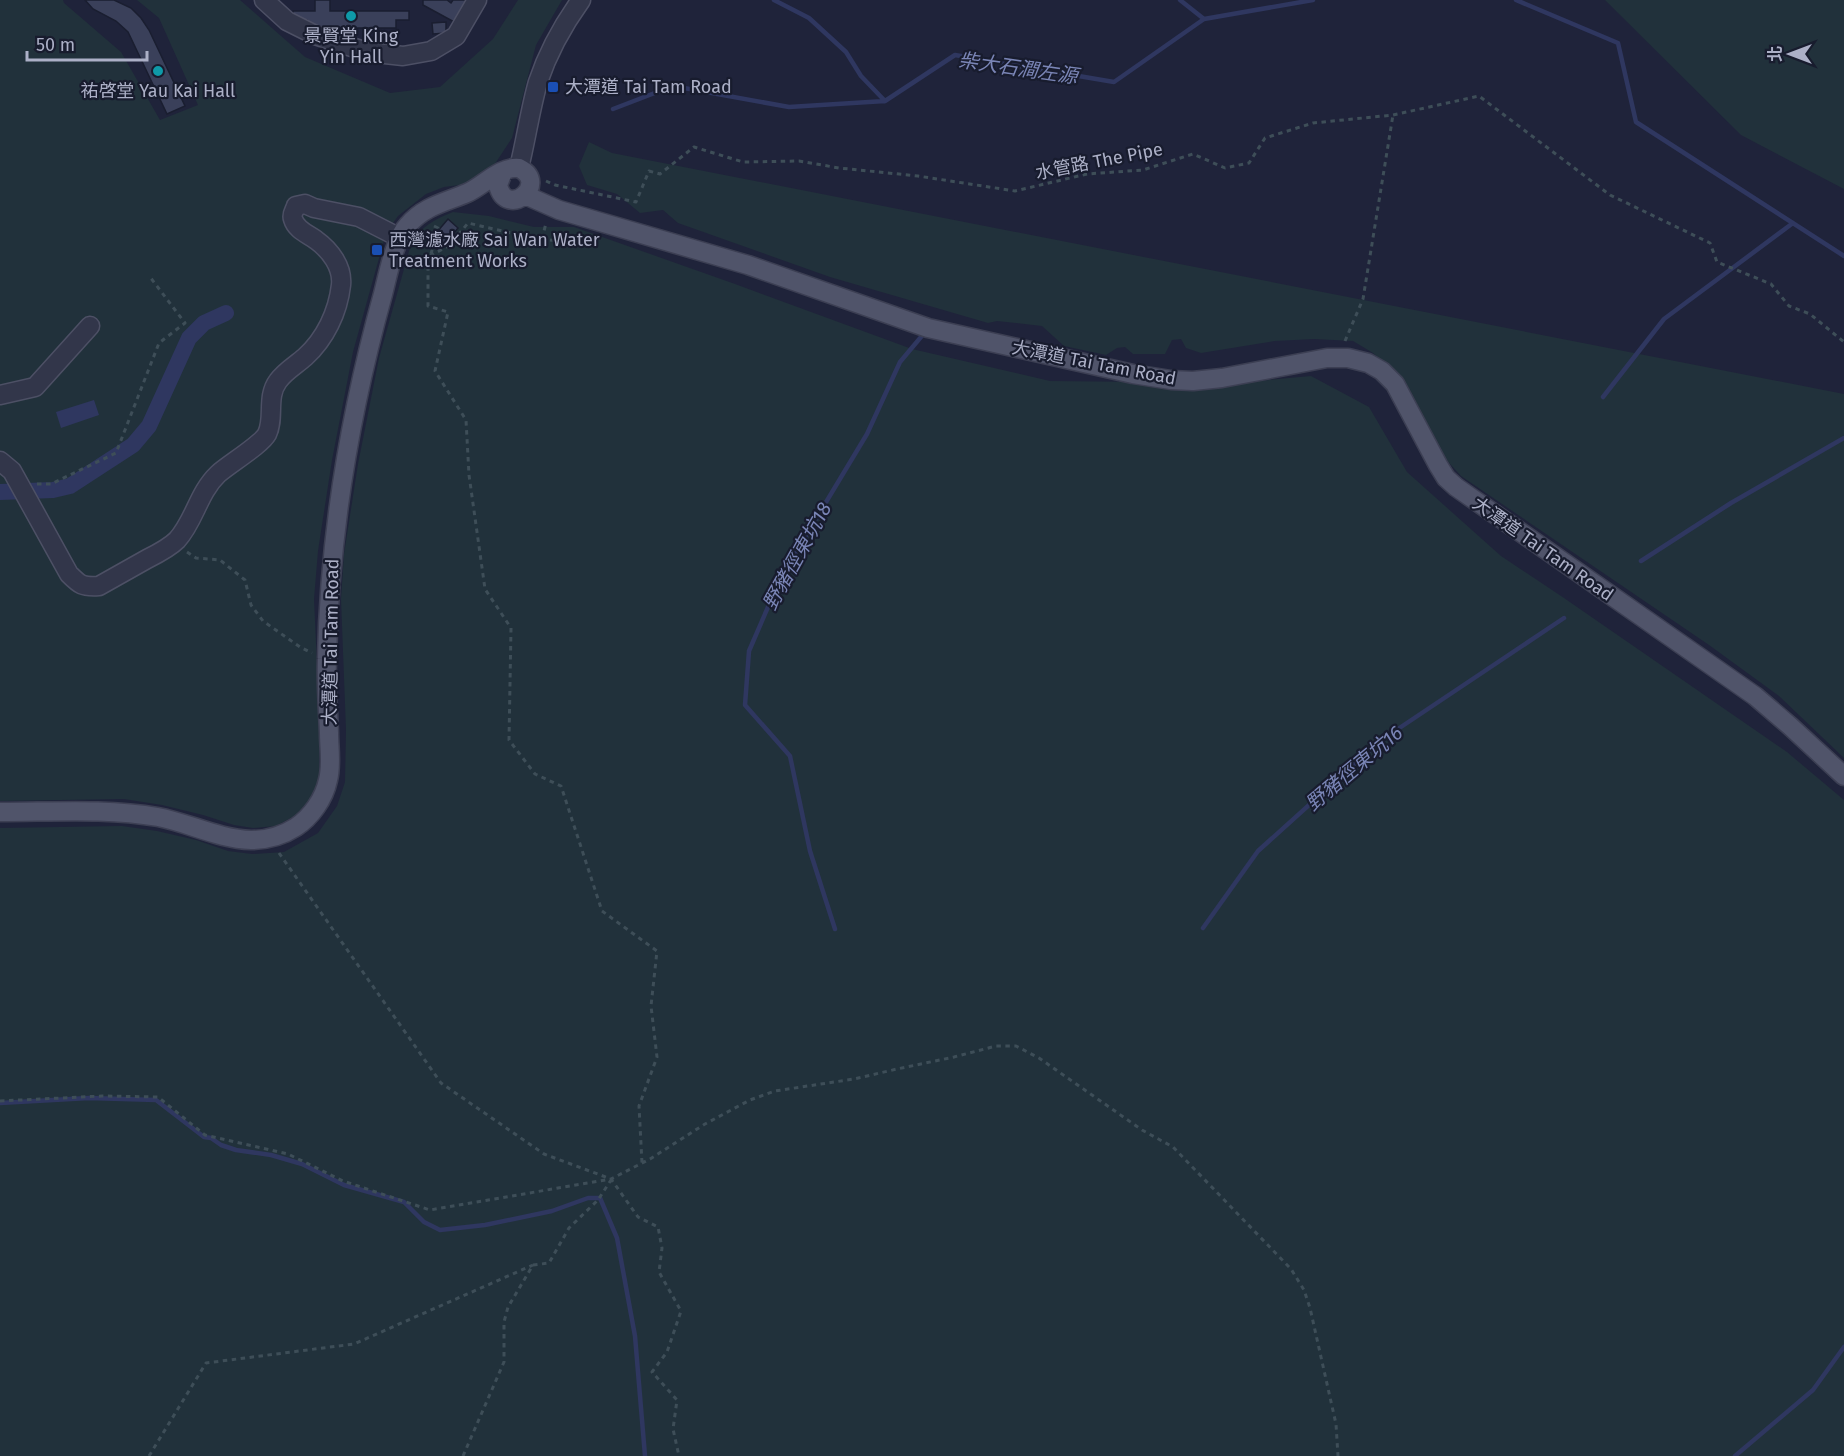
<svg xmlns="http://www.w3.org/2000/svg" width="1844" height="1456" viewBox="0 0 1844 1456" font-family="'Fira Sans','Noto Sans TC',sans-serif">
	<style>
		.green { fill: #21313b }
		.water { fill: #2f3760 }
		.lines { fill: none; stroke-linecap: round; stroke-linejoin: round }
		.stream { stroke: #2f3760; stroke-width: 4.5 }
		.canal { stroke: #2f3760; stroke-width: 16 }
		.building { fill: #3a405a; stroke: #1a1e30; stroke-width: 1.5 }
		.minor-casing { stroke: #4d5065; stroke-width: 21 }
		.major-casing { stroke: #3c3f53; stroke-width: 21 }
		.path { stroke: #3e4e58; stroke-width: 3; stroke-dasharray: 4.5 4.5; stroke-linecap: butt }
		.minor { stroke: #32364a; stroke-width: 18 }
		.major { stroke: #50546a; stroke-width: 18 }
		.culture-dot { fill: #0f9aa8; stroke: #181c2e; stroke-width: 2 }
		.transit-dot { fill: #1a4fb4; stroke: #181c2e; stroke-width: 2 }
		.labels { text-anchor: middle; stroke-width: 4.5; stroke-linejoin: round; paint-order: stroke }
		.poi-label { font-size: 18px; fill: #acb0c7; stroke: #181c2e }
		.street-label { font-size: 18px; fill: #acb0c7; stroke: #181c2e }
		.water-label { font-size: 20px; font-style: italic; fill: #7a85b6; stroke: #181c2e }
	</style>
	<rect width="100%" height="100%" fill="#1f233a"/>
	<path class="green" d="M0 0H63L64 3 121 52 160 120 198 105 159 18 137 0H240L305 57 390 93 440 87 493 39 518 0H562L536 45 512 138 483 182 444 187 426 194 398 216 386 233 353 352 332 460 318 551 314 599 320 731 319 778 316 791 300 813 276 826 253 828 234 825 203 815 162 805 124 799 0 801Z
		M1605 0H1844V189L1741 135Z
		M589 142 612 153 1844 394V758L1779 696 1709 645 1461 476 1441 454 1430 429 1407 385 1373 353 1353 341 1314 339 1275 341 1201 353 1186 348 1181 339 1172 340 1165 354H1133L1125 347 1117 348 1106 355 1064 346 1042 326 997 321 988 323 830 277 678 223 663 210 640 213 617 194 587 185 579 166Z
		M453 212 489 216 534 227H574L735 284 912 349 1050 381 1236 383 1311 376 1369 407 1407 472 1501 556 1564 598 1787 752 1844 800V1456H0V828L122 826 157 831 196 840 228 851 252 854 284 852 318 833 337 806 345 782 346 730 341 599 344 554 358 464 379 358 411 244C420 227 435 219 453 212Z"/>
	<path class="water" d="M94 400 99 415 61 428 56 412Z"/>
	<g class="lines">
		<path class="stream" d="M774 0 809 18 846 52 861 76 885 101
			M1180 0 1204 19
			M1516 0 1618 43 1636 122 1844 256
			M613 109 673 86 789 107 885 101 955 55 1114 82 1204 19 1313 0
			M1603 397 1664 319 1793 223
			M1641 561 1731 503 1844 438
			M1203 928 1258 851 1380 741 1564 618
			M835 929 810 851 790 756 745 705 749 651 781 577 867 434 900 362 926 331
			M0 1103 89 1098 156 1100 204 1137 211 1138 221 1145 236 1150 271 1155 302 1164 344 1185 404 1202 424 1222 440 1230 485 1225 552 1211 588 1198H600L617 1238 635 1336 645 1456
			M1735 1456 1813 1390 1844 1347"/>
		<path class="canal" d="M0 492 53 490 70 486 133 445 149 426 189 338 204 323 226 313"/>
	</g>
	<path class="building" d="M85 0H114L131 8 141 18 149 30 185 106 167 114 128 32 116 21 93 9Z
		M315 0H330V11H409V20H396V28H307V20H293V11H315Z
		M423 0H447L451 3 453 0H469L456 23 423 5Z
		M446 22V33L433 34 432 23Z
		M448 219 458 228 439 251 430 244 439 234 437 232Z"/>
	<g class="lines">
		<defs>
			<path id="minor" d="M264 0 287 21 315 35 367 52 403 56 431 51 456 36 477 0
				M519 168C526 140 530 110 538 82 548 52 563 25 581 0
				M0 395 35 387 90 326
				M0 461 12 471 69 574C80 585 82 587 99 586 115 577 131 568 147 559 157 554 169 548 177 540 195 520 198 493 218 474 229 464 261 445 267 434 275 418 266 397 278 381 285 371 296 365 305 357 325 339 338 312 341 285 343 267 330 250 316 240 308 234 296 230 293 219 291 214 295 210 296 206L305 204 314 208 359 217 400 238"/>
			<path id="major" d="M525 195 559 210 748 265 928 328 1133 374 1171 380 1193 381 1222 378 1327 358H1348L1368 363 1382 371 1395 384 1438 465 1446 478 1456 487 1755 696 1790 726 1844 776
				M0 812C53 812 106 808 158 817 189 823 219 839 251 840 266 840 282 836 296 827 311 817 324 799 328 780 332 765 329 748 329 733 328 708 326 683 327 659 329 535 350 413 383 294 388 275 394 240 408 225 424 206 446 202 467 193 483 186 500 166 519 168 551 184 506 220 498 185L503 172"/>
		</defs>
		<use href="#minor" class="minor-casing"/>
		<use href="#major" class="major-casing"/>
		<path class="path" d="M546 181 555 185 636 202 649 171 660 174 694 147 743 162 799 161 839 168 918 176 1015 191 1087 174 1143 170 1193 154 1225 168 1249 163 1265 138 1313 123 1393 115 1479 96 1610 195 1710 243 1717 262 1771 284 1789 306 1810 314 1844 342
			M434 226 438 228 431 254 428 257V306L448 312 435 371 466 420 469 475 485 589 511 628 509 740 535 774 561 786 602 911 657 951 651 1006 657 1057 639 1106 642 1163
			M542 239 546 223
			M430 256 450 245 468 223 528 237 566 242 597 240
			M1345 341 1363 299 1393 115
			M37 484H51L116 453 159 343 185 323 150 277
			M187 552 196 558 220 560 245 580 251 605 263 621 300 647 312 653
			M279 853 441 1083 544 1154 611 1179 638 1217 658 1227 662 1248 659 1272 681 1311 667 1352 652 1372 677 1400 673 1429 679 1456
			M0 1101 102 1096 158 1097 205 1135 288 1154 343 1181 430 1210 611 1179 650 1159 705 1124 750 1100 775 1091 854 1079 897 1069 954 1057 996 1046H1016L1039 1058 1142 1130 1173 1147 1291 1269 1304 1290 1310 1308 1336 1424 1338 1456
			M149 1456 206 1363 354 1344 533 1265
			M463 1456 504 1362V1322L508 1307 533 1265 549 1263 569 1228 598 1200 611 1180"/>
		<use href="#minor" class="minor"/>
		<use href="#major" class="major"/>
	</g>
	<g class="culture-dot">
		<circle cx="351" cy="16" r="6"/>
		<circle cx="158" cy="71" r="6"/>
	</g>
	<g class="transit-dot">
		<rect x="547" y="81" width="12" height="12" rx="3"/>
		<rect x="371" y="244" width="12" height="12" rx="3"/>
	</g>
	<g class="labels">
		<g class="poi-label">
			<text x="351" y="42">景賢堂 King<tspan x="351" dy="21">Yin Hall</tspan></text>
			<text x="565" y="93" text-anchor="start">大潭道 Tai Tam Road</text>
			<text x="158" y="97">祐啓堂 Yau Kai Hall</text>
			<text x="389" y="246" text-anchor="start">西灣濾水廠 Sai Wan Water<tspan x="389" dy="21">Treatment Works</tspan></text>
		</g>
		<g class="street-label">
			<text transform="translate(1099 161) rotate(-11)" y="6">水管路 The Pipe</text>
			<text transform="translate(1094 363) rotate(11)" y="6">大潭道 Tai Tam Road</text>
			<text transform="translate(1543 549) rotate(35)" y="6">大潭道 Tai Tam Road</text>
			<text transform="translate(331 642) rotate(-89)" y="6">大潭道 Tai Tam Road</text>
		</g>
		<g class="water-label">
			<text transform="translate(1018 68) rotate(8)" y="7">柴大石澗左源</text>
			<text transform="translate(797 556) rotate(-61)" y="7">野豬徑東坑18</text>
			<text transform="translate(1354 768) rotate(-40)" y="7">野豬徑東坑16</text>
		</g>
	</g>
	<g transform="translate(1790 54) rotate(270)" stroke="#181c2e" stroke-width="4.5" paint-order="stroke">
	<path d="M0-4.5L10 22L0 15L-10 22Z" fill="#acb0c7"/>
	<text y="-9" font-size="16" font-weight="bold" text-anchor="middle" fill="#acb0c7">北</text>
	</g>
	<path d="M27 51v9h120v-9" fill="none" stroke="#acb0c7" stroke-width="3"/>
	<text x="36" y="51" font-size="18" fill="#acb0c7" stroke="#181c2e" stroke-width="4.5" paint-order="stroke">50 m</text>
</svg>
